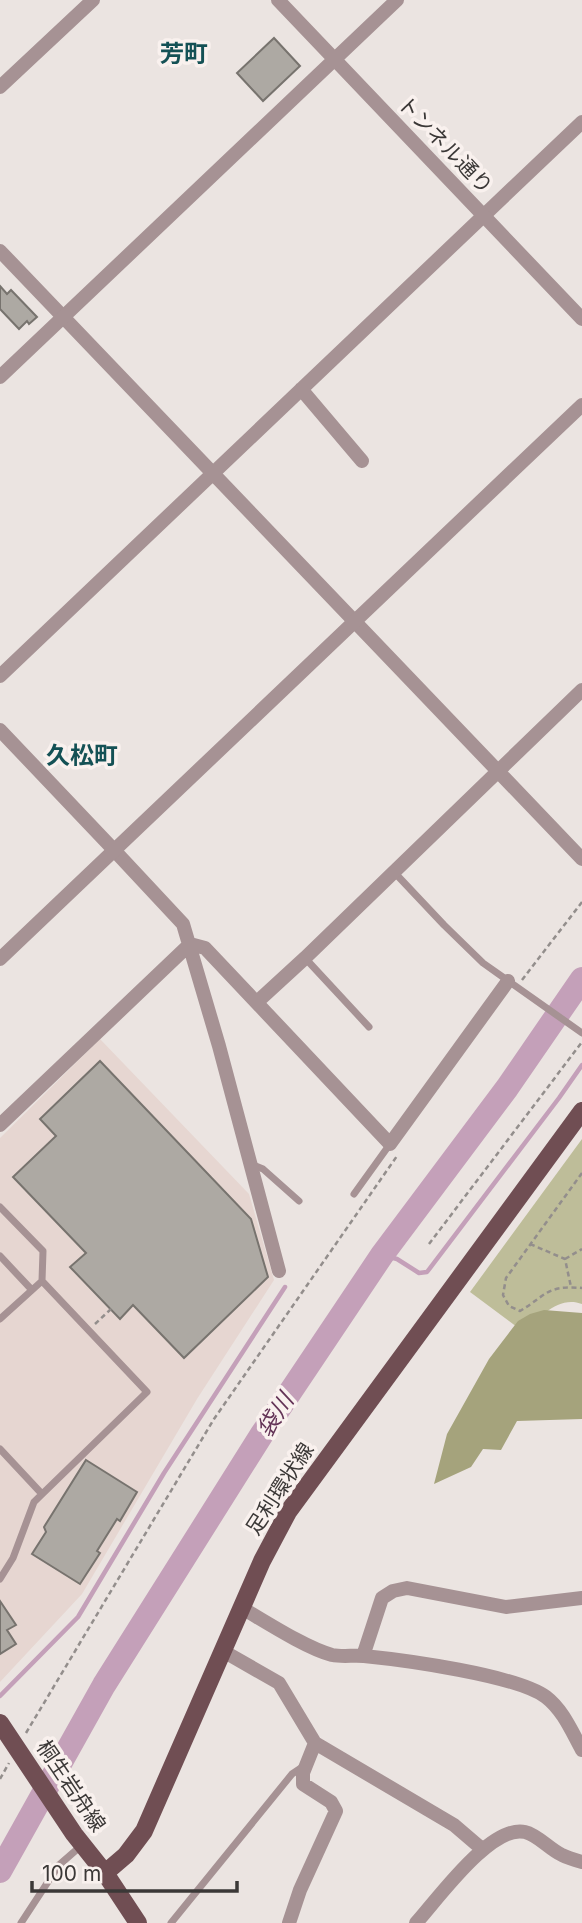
<svg xmlns="http://www.w3.org/2000/svg" width="582" height="1923" viewBox="0 0 582 1923" font-family="Inter,'Noto Sans JP',sans-serif">
	<style>
		.built { fill: #e6d6d1 }
		.green { fill: #bebd99 }
		.forest { fill: #a5a37c }
		.lines { fill: none; stroke-linecap: round; stroke-linejoin: round }
		.stream { stroke: #c4a0b9; stroke-width: 4.5 }
		.river { stroke: #c4a0b9; stroke-width: 24 }
		.building { fill: #ada9a3; stroke: #77736e; stroke-width: 2 }
		.path { stroke: #938e8c; stroke-width: 2.5; stroke-dasharray: 5 3.5; stroke-linecap: butt }
		.service { stroke: #a69294; stroke-width: 7 }
		.minor { stroke: #a69294; stroke-width: 14 }
		.tertiary { stroke: #a69294; stroke-width: 14 }
		.primary { stroke: #704e53; stroke-width: 18 }
		.labels { text-anchor: middle; stroke-width: 7; stroke-linejoin: round; paint-order: stroke }
		.street-label { font-size: 21px; fill: #3b3837; stroke: #f9f1ee }
		.water-label { font-size: 23px; font-style: italic; fill: #643457; stroke: #f9f1ee }
		.quarter-label { font-size: 24px; font-weight: bold; fill: #145155; stroke: #f9f1ee }
	</style>
	<rect width="100%" height="100%" fill="#ebe4e1"/>
	<path class="built" d="M100 1039 249 1194 274 1280 197 1399 82 1594 0 1682V1138Z"/>
	<path class="green" d="M582 1139V1304C559 1295 539 1317 525 1333L470 1292Z"/>
	<path class="forest" d="M544 1310 582 1313V1419L517 1421 501 1450 483 1449 471 1467 434 1484 447 1434 489 1359 518 1321 530 1314Z"/>
	<g class="lines">
		<path class="stream" d="M382 1255 397 1259 419 1273 427 1272 559 1098 582 1065
			M0 1696 78 1617 164 1473 285 1287"/>
		<path class="river" d="M0 1871 104 1685 262 1434 382 1255 507 1088 582 979"/>
	</g>
	<path class="building" d="M274 38 300 66 263 101 237 73Z
		M0 286 7 294 11 290 37 317 29 324 27 321 19 329 0 309Z
		M100 1061 251 1219 268 1277 184 1358 133 1305 120 1319 70 1267 86 1253 13 1177 56 1136 40 1119Z
		M86 1460 137 1492 120 1521 117 1519 97 1551 100 1553 80 1584 32 1554 46 1532 44 1527Z
		M0 1601 16 1625 7 1630 16 1644 0 1654Z"/>
	<g class="lines">
		<path class="path" d="M522 980 582 902
			M582 1173 506 1278 503 1295 509 1306 520 1311C547 1295 546 1285 582 1288
			M429 1244 582 1042
			M530 1244 565 1259 571 1287
			M565 1259 582 1249
			M95 1324 111 1309
			M26 1733 214 1419 397 1156
			M0 1779 9 1763"/>
		<path class="service" d="M394 872 444 925 483 963 582 1033
			M305 958 369 1027
			M251 1164 263 1169 299 1201
			M354 1194 390 1144
			M0 1207 43 1251 42 1281 147 1392 34 1502 13 1558 0 1579
			M0 1256 32 1290
			M0 1319 42 1281
			M0 1449 42 1494
			M21 1923 59 1865 82 1845
			M171 1923 292 1774 304 1766"/>
		<path class="minor" d="M0 87 93 0
			M0 251 582 859
			M301 389 362 461
			M0 676 582 122
			M113 849 183 924 219 1046 279 1271
			M257 1002 305 958 582 690
			M0 1125 190 944 205 948 390 1144 508 981
			M242 1608C266 1622 306 1648 332 1655 342 1657 354 1655 364 1656 404 1660 516 1675 546 1697 563 1710 572 1732 582 1750
			M223 1651 279 1683 315 1743 454 1825 482 1849
			M363 1656 382 1598 393 1591 407 1588 506 1607 582 1598
			M289 1923 300 1890 336 1811 331 1802 303 1784V1773L315 1743
			M416 1923C437 1900 491 1824 525 1832 538 1835 549 1849 562 1855 568 1858 575 1860 582 1862"/>
		<path class="tertiary" d="M278 0 582 319
			M0 377 397 0
			M0 730 113 849
			M0 959 582 405"/>
		<path class="primary" d="M0 1723 74 1834 105 1873 138 1923
			M105 1873 126 1855 144 1831 262 1561 288 1512 582 1111"/>
	</g>
	<g class="labels">
		<g class="street-label">
			<text transform="translate(445 145) rotate(46)" y="7">トンネル通り</text>
			<text transform="translate(280 1489) rotate(-57)" y="7">足利環状線</text>
			<text transform="translate(71 1786) rotate(56)" y="7">桐生岩舟線</text>
		</g>
		<g class="water-label">
			<text transform="translate(275 1415) rotate(-57)" y="8">袋川</text>
		</g>
		<g class="quarter-label">
			<text x="184" y="62">芳町</text>
			<text x="82" y="764">久松町</text>
		</g>
	</g>
	<path d="M32 1881v10h205v-10" fill="none" stroke="#3b3837" stroke-width="3.5"/>
	<text x="42" y="1881" font-size="21" fill="#3b3837" stroke="#f9f1ee" stroke-width="5" paint-order="stroke">100 m</text>
</svg>
